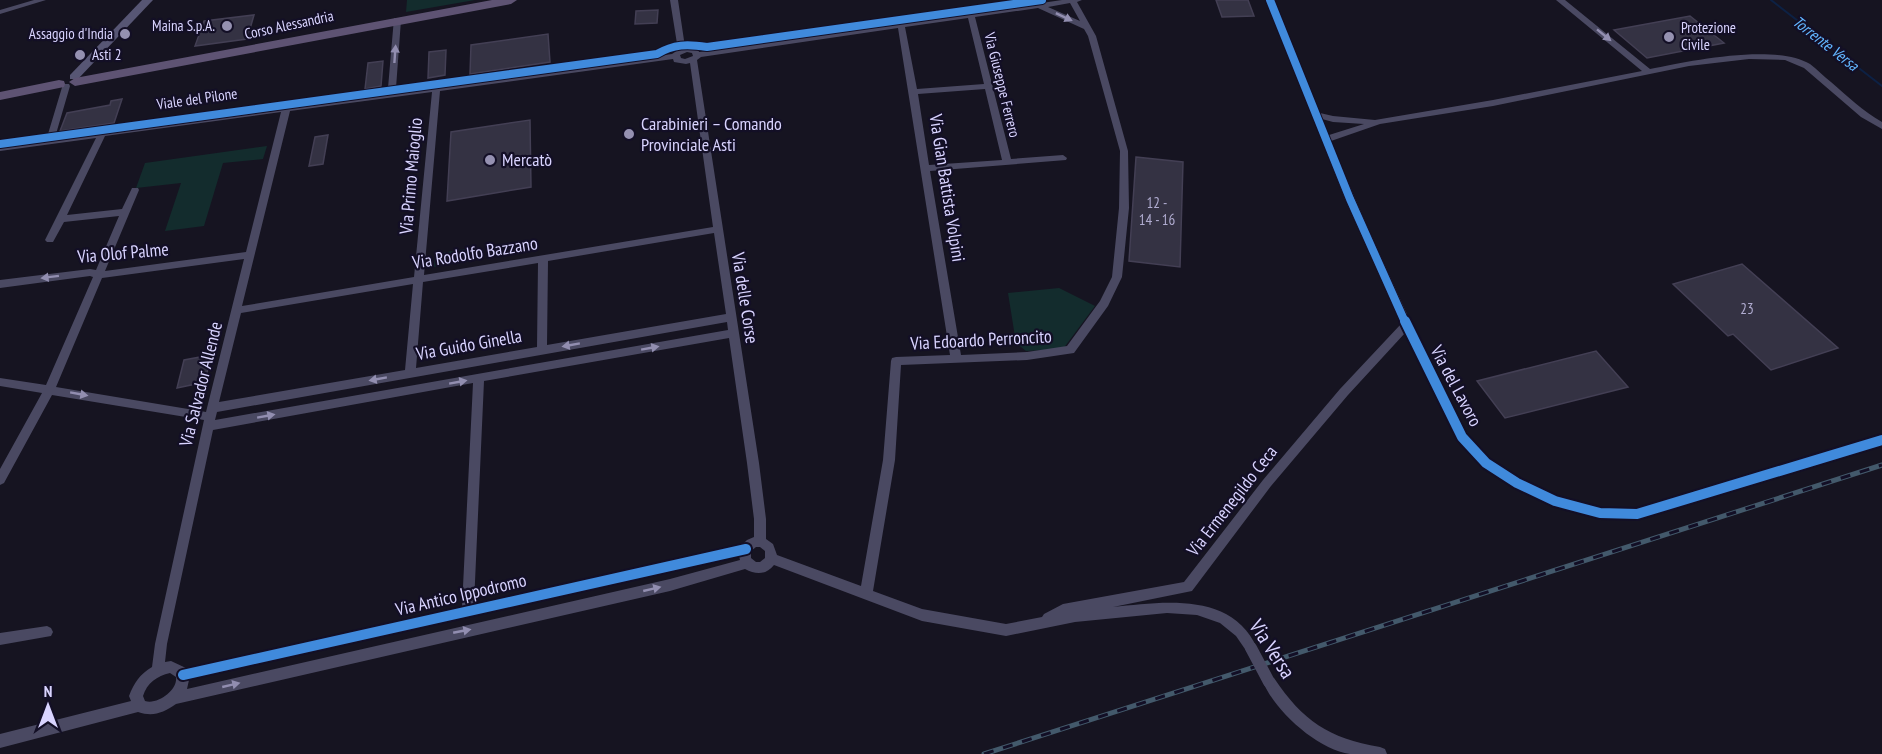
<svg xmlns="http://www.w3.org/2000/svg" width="1882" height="754" viewBox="0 0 1882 754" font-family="'PT Sans Narrow',sans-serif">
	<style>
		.green { fill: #132c2d }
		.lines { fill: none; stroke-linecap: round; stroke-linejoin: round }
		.stream { stroke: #0d2144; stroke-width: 2 }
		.building { fill: #343243; stroke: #433f54; stroke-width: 1.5 }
		.street { fill: #4a4962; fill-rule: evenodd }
		.secondary { fill: #575674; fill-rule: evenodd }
		.primary { fill: #5e5373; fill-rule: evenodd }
		.rail-casing { stroke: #43596b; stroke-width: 5 }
		.rail { stroke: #130f26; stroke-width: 3; stroke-dasharray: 10; stroke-linecap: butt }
		.street-bridge { stroke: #4a4962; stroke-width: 12 }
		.cycleway-far1-casing { stroke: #130f26; stroke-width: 10 }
		.cycleway-casing { stroke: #130f26; stroke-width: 14 }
		.cycleway-far1 { stroke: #408adc; stroke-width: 8 }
		.cycleway { stroke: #408adc; stroke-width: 10 }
		.oneway { fill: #928eb0 }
		.poi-dot { fill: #9591b1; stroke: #130f26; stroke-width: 2 }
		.labels { text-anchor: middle; stroke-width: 4.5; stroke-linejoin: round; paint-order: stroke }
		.far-street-label { font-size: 15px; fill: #d9d4ff; stroke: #130f26 }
		.far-poi-label { font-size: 15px; fill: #d9d4ff; stroke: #130f26; text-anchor: end }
		.number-label { font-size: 15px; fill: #b0acd0 }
		.far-water-label { font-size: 16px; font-style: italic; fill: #62b6ff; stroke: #130f26 }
		.poi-label { font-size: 18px; fill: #d9d4ff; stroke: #130f26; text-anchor: start }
		.street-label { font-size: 18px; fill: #d9d4ff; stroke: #130f26 }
		.near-street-label { font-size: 21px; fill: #d9d4ff; stroke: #130f26 }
	</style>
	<rect width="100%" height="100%" fill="#161421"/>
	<path class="green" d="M407 0H475L406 12Z
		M267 146 263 159 223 163 204 226 165 231 181 183 136 188 145 163Z
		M471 248 470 261 434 267 435 254Z
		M1059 288 1095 306 1063 349 1026 351 1016 343 1008 293Z"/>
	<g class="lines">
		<path class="stream" d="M1771 0 1882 86"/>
	</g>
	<path class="building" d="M1216 0H1248L1254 16 1222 17Z
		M658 10 657 23 635 24 636 11Z
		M254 15 247 39 195 46 204 21Z
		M1690 16 1724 43 1647 58 1614 30Z
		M548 34 550 62 470 74 471 45Z
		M446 50 445 75 428 78 429 52Z
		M383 61 381 86 365 89 368 63Z
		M122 99 114 123 60 131 67 113 110 105 111 101Z
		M530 120 531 187 447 201 451 132Z
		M328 135 323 164 309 166 315 137Z
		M1136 157 1183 162 1180 267 1129 261Z
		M1742 264 1838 348 1771 370 1733 334 1728 336 1673 284Z
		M1596 351 1628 387 1505 418 1477 381Z
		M211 355 205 382 177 388 184 360Z"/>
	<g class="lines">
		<path class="street" d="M34 0H46L0 14V10Z
			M670 0H678L685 47 698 49 699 52 897 24 901 22 904 23 1062 0H1082L1077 2 1096 36 1128 151 1129 208 1122 277 1108 306 1074 353 1027 360 901 365 895 460 873 591 922 609 1006 624 1042 617 1044 614 1063 604 1184 582 1263 480 1340 389 1401 324 1345 199 1266 0H1274L1320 113 1333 116 1375 120 1493 100 1642 71 1556 0H1565L1650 69C1690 61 1773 43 1810 64 1817 69 1824 77 1831 82 1848 97 1863 111 1882 122V129L1861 117 1804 68 1785 60 1749 59 1689 66 1493 106 1380 124 1331 141C1356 203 1384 264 1412 325 1431 367 1455 427 1489 458 1513 481 1568 504 1600 508 1612 510 1625 509 1637 509L1882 435V445L1637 519 1600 518 1555 506 1513 486 1482 466 1458 440 1405 333 1348 395 1271 486 1192 591 1113 607C1162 602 1232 591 1257 648L1255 652 1251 654 1247 652 1236 636 1220 623 1197 615 1167 613 1075 622 1006 636 922 621 774 565C766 575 756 575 745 569L670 591 176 704C163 713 153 717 138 712L0 748V734L131 701 129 696C134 683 140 674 152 667L155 644 204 420 52 395 4 483 0 485V469L42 393 0 386V378L46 385 93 277 90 276 0 288V280L90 269 96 270 119 216 64 222 53 242H47L45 240 96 138 0 151V145L672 54 678 50ZM1070 3 1080 21 1048 7ZM1038 8 1084 29 1088 36 1120 151 1119 208 1112 277 1100 301 1067 346 1027 352 961 355 930 171 1066 160 1067 158 1063 155 1011 159 975 17ZM968 18 984 84 917 89 905 27ZM898 28 950 355 896 357 892 358 891 361 883 460 861 586 777 555 773 544 766 539V519L759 463 697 60 701 57ZM687 52 692 53 693 56 685 59 681 58 680 55ZM673 59 674 62 686 64 690 63 713 227 424 275 440 91ZM985 89 1002 160 929 165 918 94ZM432 92 414 277 242 306 290 111ZM281 112 246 252 105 271 139 190 138 188H132L122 209 67 215 105 136ZM1322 119 1333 122 1364 124 1329 135ZM714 233 726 314 547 345 548 261ZM244 259 206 412 56 387 102 278ZM538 263 537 347 416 368 423 282ZM413 284 405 370 219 402 241 313ZM727 322 728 330 215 420 217 412ZM729 338 747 463 754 519V537L747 540 743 544 474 604 484 381ZM473 383 462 607 186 668 171 661 165 662 167 644 213 430ZM756 547H760L765 551V558L760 562H756L751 558V551ZM739 556 740 560 670 579 187 689 189 680ZM170 673 176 677C178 690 158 705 145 701L143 696C147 683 157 676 170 673Z
			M394 18 401 20 396 88 392 91 388 88Z
			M63 84H69L70 86 56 134 52 137 48 134Z
			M47 626 51 628 53 632 51 636 0 645V633Z
			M1269 676 1274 678C1303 721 1328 738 1380 747L1385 749 1387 754C1375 754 1361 754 1350 754 1318 750 1275 711 1263 682L1264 678Z"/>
		<path class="secondary" d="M142 0H153L78 79H70V75Z"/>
		<path class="primary" d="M492 0H517L511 4 75 86 69 82 75 78Z
			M59 80 64 81 65 84 64 87 0 100V92Z"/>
		<defs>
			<path id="rail" d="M984 754 1882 465"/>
		</defs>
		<use href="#rail" class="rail-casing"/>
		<use href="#rail" class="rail"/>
		<path class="street-bridge" d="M1251 648 1269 682"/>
		<defs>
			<path id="cycleway-far1" d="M1270 0 1350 199 1405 322
				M0 144 657 54C674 44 687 44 707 47L1042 0"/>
			<path id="cycleway" d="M1405 321 1462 437 1486 463 1517 483 1555 501 1600 513 1637 514 1882 440
				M183 675 746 549"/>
		</defs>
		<use href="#cycleway-far1" class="cycleway-far1-casing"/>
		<use href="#cycleway" class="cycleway-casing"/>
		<use href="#cycleway-far1" class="cycleway-far1"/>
		<use href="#cycleway" class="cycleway"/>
	</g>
	<defs><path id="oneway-solid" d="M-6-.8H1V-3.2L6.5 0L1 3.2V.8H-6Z" transform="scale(1.5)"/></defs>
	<g class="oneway">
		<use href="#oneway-solid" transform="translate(1064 17) rotate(25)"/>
		<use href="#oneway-solid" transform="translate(1604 35) rotate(39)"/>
		<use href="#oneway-solid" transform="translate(395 54) rotate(-86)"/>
		<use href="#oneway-solid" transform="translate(50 277) rotate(173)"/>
		<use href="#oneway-solid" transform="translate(571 345) rotate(170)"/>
		<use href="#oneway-solid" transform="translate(650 348) rotate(-10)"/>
		<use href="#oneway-solid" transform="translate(378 379) rotate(170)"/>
		<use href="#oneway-solid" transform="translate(458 382) rotate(-10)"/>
		<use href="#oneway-solid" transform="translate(79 394) rotate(10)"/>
		<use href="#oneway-solid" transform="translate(266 416) rotate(-10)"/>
		<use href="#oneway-solid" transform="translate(652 589) rotate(-13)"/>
		<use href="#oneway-solid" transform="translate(462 631) rotate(-11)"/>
		<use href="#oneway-solid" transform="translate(231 685) rotate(-13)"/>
	</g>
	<g class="poi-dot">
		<circle cx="227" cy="26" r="6"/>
		<circle cx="125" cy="34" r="6"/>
		<circle cx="1669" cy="37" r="6"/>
		<circle cx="80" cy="55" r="6"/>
		<circle cx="629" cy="134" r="6"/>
		<circle cx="490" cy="160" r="6"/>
	</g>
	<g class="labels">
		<g class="far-street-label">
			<text transform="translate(289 25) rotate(-12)" y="5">Corso Alessandria</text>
			<text transform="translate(1002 85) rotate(76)" y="5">Via Giuseppe Ferrero</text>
			<text transform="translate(197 99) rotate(-8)" y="5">Viale del Pilone</text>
		</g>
		<g class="far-poi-label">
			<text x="215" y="31">Maina S.p.A.</text>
			<text x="1681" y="33" text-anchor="start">Protezione<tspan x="1681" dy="17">Civile</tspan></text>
			<text x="113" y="39">Assaggio d'India</text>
			<text x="92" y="60" text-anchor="start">Asti 2</text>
		</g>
		<g class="number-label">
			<text x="1157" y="208">12 -<tspan x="1157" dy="17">14 - 16</tspan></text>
			<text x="1747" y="314">23</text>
		</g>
		<g class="far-water-label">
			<text transform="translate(1826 43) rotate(38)" y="6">Torrente Versa</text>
		</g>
		<g class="poi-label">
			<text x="641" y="130">Carabinieri – Comando<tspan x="641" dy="21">Provinciale Asti</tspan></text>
			<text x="502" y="166">Mercatò</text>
		</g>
		<g class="street-label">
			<text transform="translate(411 176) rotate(-85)" y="6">Via Primo Maioglio</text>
			<text transform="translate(947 188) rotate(81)" y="6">Via Gian Battista Volpini</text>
			<text transform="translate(123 253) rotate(-5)" y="6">Via Olof Palme</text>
			<text transform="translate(475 253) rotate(-9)" y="6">Via Rodolfo Bazzano</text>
			<text transform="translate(745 298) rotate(81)" y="6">Via delle Corse</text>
			<text transform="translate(981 340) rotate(-3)" y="6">Via Edoardo Perroncito</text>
			<text transform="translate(469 345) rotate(-10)" y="6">Via Guido Ginella</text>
			<text transform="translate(201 384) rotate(-76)" y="6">Via Salvador Allende</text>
			<text transform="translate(1456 386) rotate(62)" y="6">Via del Lavoro</text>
			<text transform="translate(1232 501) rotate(-52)" y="6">Via Ermenegildo Ceca</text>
			<text transform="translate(461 595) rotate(-13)" y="6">Via Antico Ippodromo</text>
		</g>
		<g class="near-street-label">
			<text transform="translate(1272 649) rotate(57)" y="7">Via Versa</text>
		</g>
	</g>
	<g transform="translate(48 706)" stroke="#130f26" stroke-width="4.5" paint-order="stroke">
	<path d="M0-4.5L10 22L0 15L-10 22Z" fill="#d9d4ff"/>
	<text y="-9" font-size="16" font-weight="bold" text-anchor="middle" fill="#d9d4ff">N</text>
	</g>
</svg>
